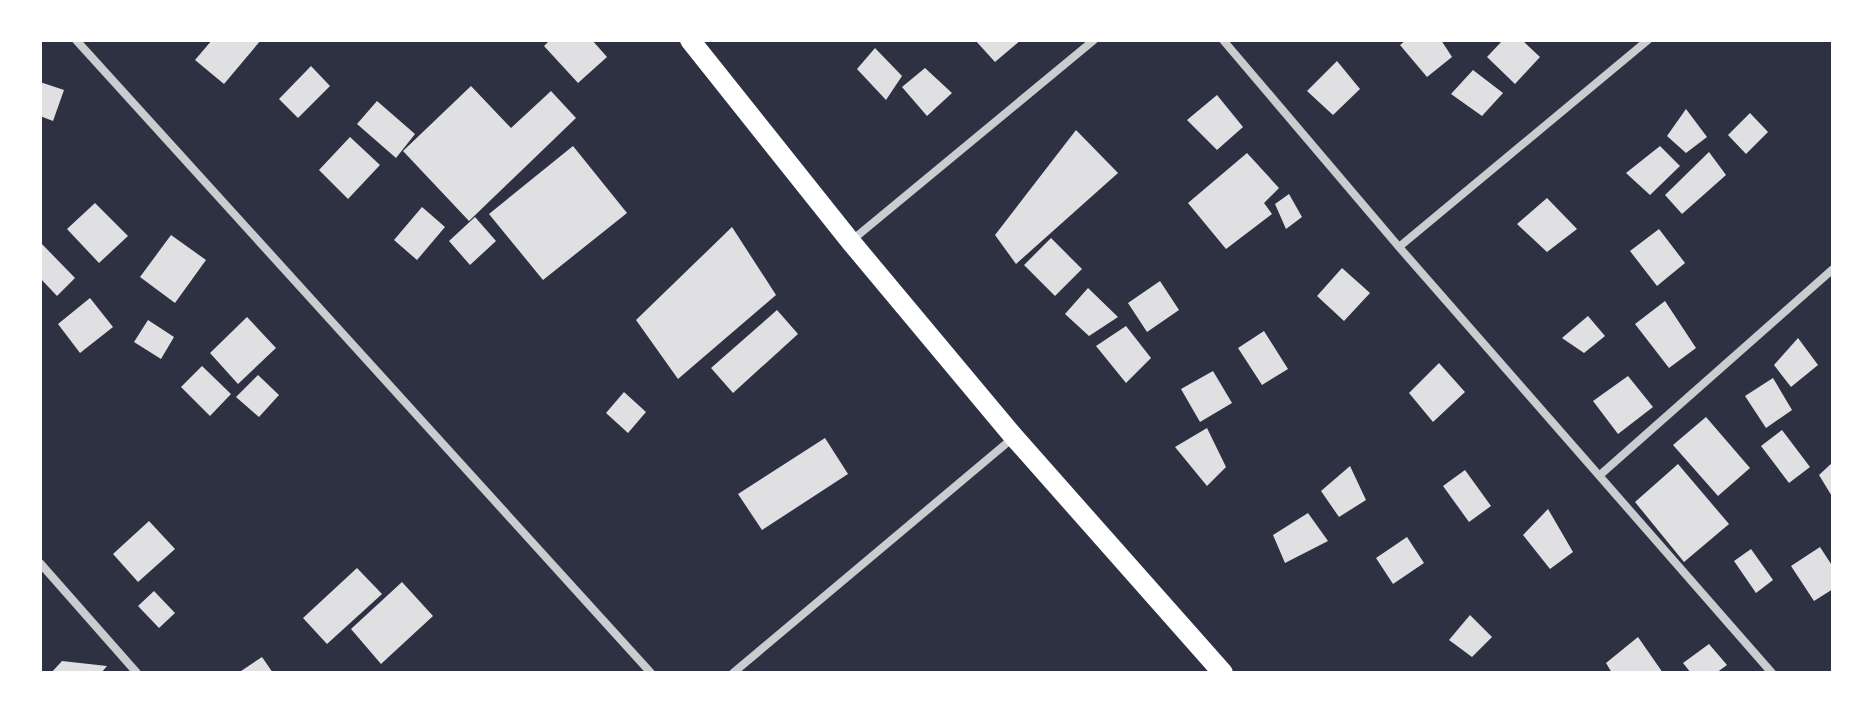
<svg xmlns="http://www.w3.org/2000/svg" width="1873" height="713" viewBox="0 0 1873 713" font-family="Rubik,sans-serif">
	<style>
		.building { fill: #e0e0e3 }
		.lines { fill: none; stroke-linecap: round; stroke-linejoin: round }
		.minor { stroke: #caccd0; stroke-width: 8 }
		.primary { stroke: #fff; stroke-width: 20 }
	</style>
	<rect width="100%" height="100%" fill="#2d3142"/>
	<path class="building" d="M212 40H261L224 84 195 60Z
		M550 40H592L607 57 578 83 544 46Z
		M975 40H1021L995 62Z
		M1406 40H1441L1452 57 1427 77 1400 45Z
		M1503 40H1522L1540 57 1515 84 1487 57Z
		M875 48 902 76 886 100 857 69Z
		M1337 61 1360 89 1333 115 1307 91Z
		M311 66 330 86 298 118 279 99Z
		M925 68 952 93 927 116 902 87Z
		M1473 70 1503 93 1482 116 1451 94Z
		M40 82 64 90 53 121 40 116Z
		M471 86 511 128 551 91 576 118 469 221 403 151Z
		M1217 95 1243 127 1217 150 1187 120Z
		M377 101 415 134 396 158 357 124Z
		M1686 109 1707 137 1686 153 1667 136Z
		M1750 113 1768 132 1746 154 1728 135Z
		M1076 130 1118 173 1016 264 995 235Z
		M350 137 380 165 348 199 319 170Z
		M573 146 627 213 543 280 489 214Z
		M1660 146 1680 166 1650 195 1626 173Z
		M1709 152 1726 175 1682 214 1665 195Z
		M1247 153 1279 188 1264 203 1272 214 1226 249 1188 203Z
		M1289 194 1302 217 1286 229 1275 204Z
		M1547 198 1577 229 1547 252 1517 224Z
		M95 203 128 236 99 263 67 229Z
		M422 207 445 227 417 260 394 240Z
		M475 217 496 241 470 265 449 241Z
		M732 227 776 295 678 379 636 320Z
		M1659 229 1685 263 1657 286 1630 251Z
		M171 235 206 260 175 303 140 277Z
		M1051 238 1082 269 1055 296 1024 265Z
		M40 242 75 278 57 296 40 278Z
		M1342 268 1370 293 1344 321 1317 296Z
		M1160 281 1179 310 1147 332 1128 303Z
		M1088 288 1118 317 1089 336 1065 314Z
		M90 298 113 327 80 353 58 324Z
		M1665 301 1696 348 1669 368 1635 324Z
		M777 310 798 334 733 393 711 368Z
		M1588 316 1605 336 1584 353 1562 338Z
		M247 317 276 348 238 384 210 353Z
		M148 320 174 337 161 359 134 342Z
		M1126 326 1151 358 1126 383 1096 346Z
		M1264 331 1288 369 1262 385 1238 348Z
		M1798 338 1818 365 1791 387 1774 365Z
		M1439 363 1465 392 1433 422 1409 393Z
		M202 366 231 394 210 416 181 387Z
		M1213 371 1232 403 1200 422 1181 389Z
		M258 375 279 395 259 417 236 397Z
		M1628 376 1653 407 1618 434 1593 401Z
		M1773 378 1792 410 1766 428 1745 396Z
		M624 392 646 412 628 433 606 413Z
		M1706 417 1750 468 1718 496 1673 445Z
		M1207 428 1226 467 1207 486 1175 447Z
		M1782 430 1810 467 1789 483 1761 446Z
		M825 438 848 474 762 530 738 494Z
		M1833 462V498L1819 475Z
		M1678 464 1729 524 1684 562 1635 502Z
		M1350 466 1366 500 1339 517 1321 491Z
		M1465 470 1491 506 1469 522 1443 486Z
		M1548 509 1573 552 1550 569 1523 535Z
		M1308 513 1328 541 1285 563 1273 535Z
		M149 521 175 549 138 582 113 554Z
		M1407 537 1424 563 1393 584 1376 558Z
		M1820 547 1833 567V589L1814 601 1791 566Z
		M1751 549 1773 580 1756 593 1734 561Z
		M357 568 382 594 327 644 303 618Z
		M402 582 433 616 381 664 351 629Z
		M154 591 175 613 159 628 138 606Z
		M1470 615 1492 637 1472 657 1449 640Z
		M1638 637 1663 673H1612L1606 663Z
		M1709 644 1727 665 1716 673H1691L1683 663Z
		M262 657 273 673H238Z
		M62 661 107 666 101 673H51Z"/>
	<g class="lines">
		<path class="minor" d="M76 40 651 673
			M1223 40 1399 247 1772 673
			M851 241 1094 40
			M1399 247 1648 40
			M1600 475 1833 269
			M40 563 137 673
			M733 673 1014 437"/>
		<path class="primary" d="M690 40 851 242 1014 437 1223 673"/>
	</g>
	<rect width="1873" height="713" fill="none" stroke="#ffffff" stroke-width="84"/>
</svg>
